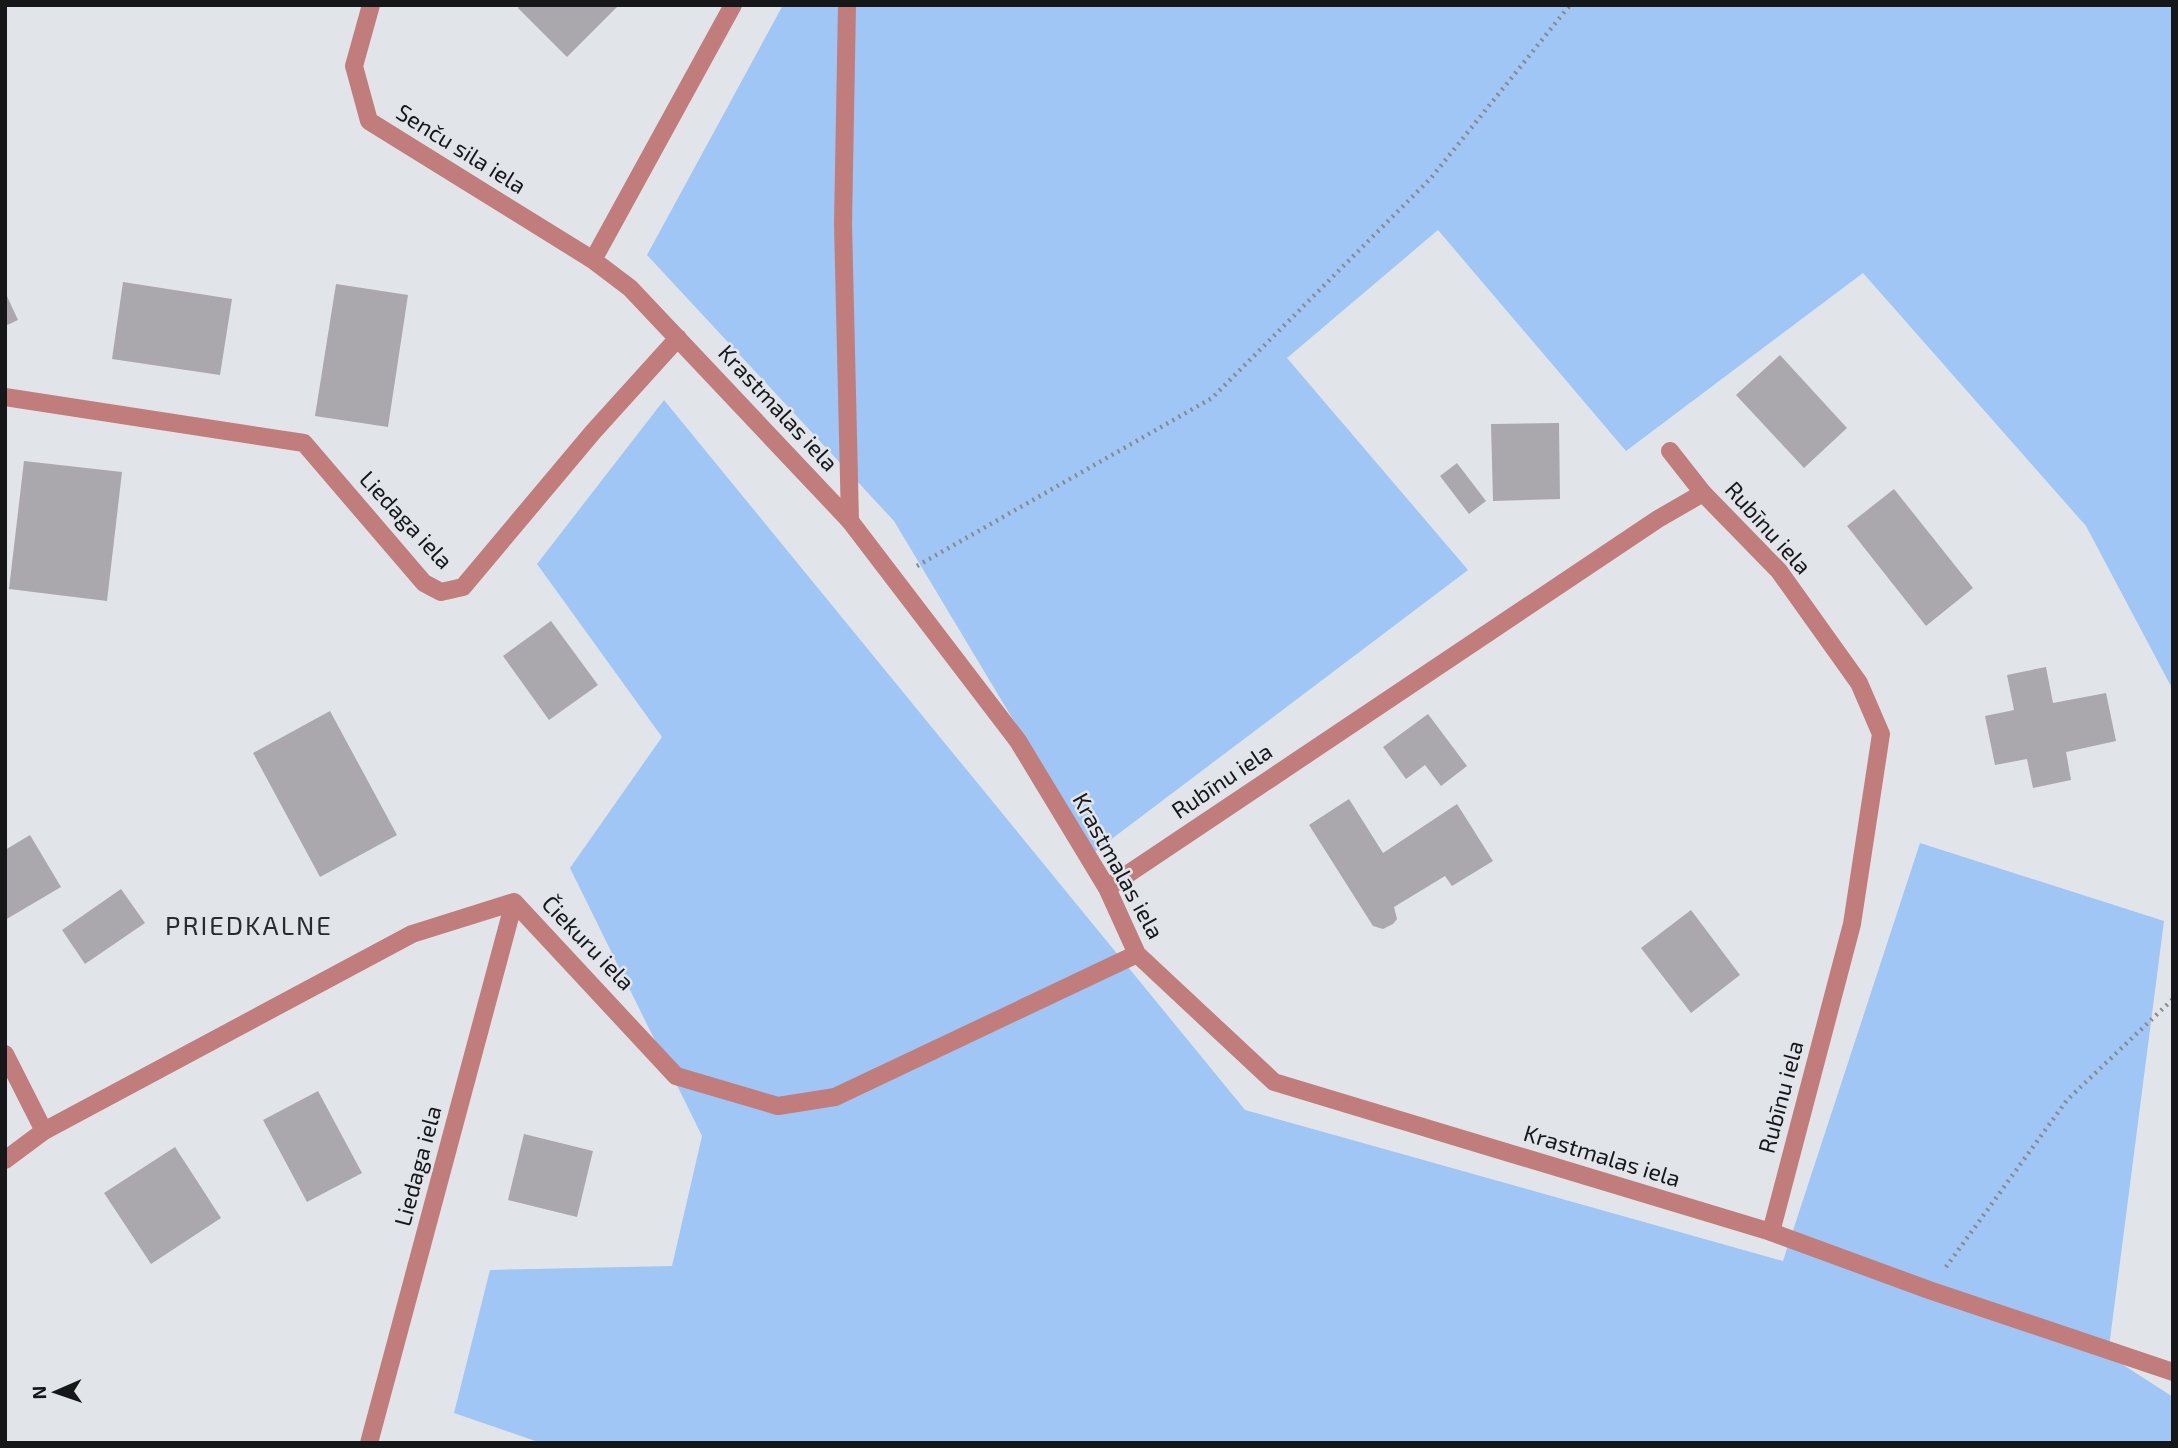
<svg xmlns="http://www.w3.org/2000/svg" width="2178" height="1448" viewBox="0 0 2178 1448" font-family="'Exo 2',sans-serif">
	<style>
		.green { fill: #9fc6f4 }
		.building { fill: #aaa8ac }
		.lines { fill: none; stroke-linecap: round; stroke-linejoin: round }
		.path { stroke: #87898c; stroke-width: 4.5; stroke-dasharray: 2 5; stroke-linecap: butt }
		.service { stroke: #c17d7b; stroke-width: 18 }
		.minor { stroke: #c17d7b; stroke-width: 18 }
		.tertiary { stroke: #c17d7b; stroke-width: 18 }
		.labels { text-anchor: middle; stroke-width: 5; stroke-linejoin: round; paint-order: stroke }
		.street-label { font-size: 23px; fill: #161719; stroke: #e1e5e9 }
		.quarter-label { font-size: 26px; letter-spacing: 2px; fill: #282b2e; stroke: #e1e5e9 }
	</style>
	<rect width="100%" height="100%" fill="#e1e5e9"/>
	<path class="green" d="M783 5H2173V690L2086 526 1863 273 1626 451 1438 230 1287 358 1468 570 1093 853 894 521 647 255Z
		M664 400 1245 1110 1783 1261 1920 843 2164 921 2108 1355 2173 1397V1443H541L454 1413 490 1270 672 1266 702 1136 570 868 662 737 537 564Z"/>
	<path class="building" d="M520 5H619L567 57 518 8Z
		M123 282 232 299 220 375 112 359Z
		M336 284 408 295 388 427 315 416Z
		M5 292 18 320 5 326Z
		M1780 355 1847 428 1804 468 1736 395Z
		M1559 423 1560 499 1493 501 1491 424Z
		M24 461 122 472 107 601 9 589Z
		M1457 463 1486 501 1469 514 1440 476Z
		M1894 489 1973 588 1926 626 1847 526Z
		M551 621 598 685 549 720 503 656Z
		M2046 667 2053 703 2106 693 2116 741 2066 752 2071 780 2033 788 2027 759 1995 765 1985 716 2014 710 2007 675Z
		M330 711 397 835 320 877 253 753Z
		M1428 714 1467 766 1441 786 1425 765 1406 779 1383 747Z
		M1349 799 1383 853 1457 804 1493 861 1452 886 1445 876 1394 907 1397 919 1393 924 1383 929 1373 926 1309 825Z
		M30 835 61 887 5 920V850Z
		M121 889 145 923 85 964 62 930Z
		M1691 910 1740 975 1691 1013 1641 948Z
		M318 1091 362 1173 307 1202 263 1120Z
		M524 1134 593 1151 577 1217 508 1200Z
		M175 1147 221 1218 151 1264 104 1193Z"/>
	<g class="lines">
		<path class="path" d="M917 566 1212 398 1431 178 1570 5
			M1946 1267 2067 1100 2173 999"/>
		<path class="service" d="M1670 451 1703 493
			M5 1054 44 1131"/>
		<path class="minor" d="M371 5 354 66 369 121 593 260
			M733 5 593 260 630 288 850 521
			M5 397 304 443 424 583 441 592 463 587 593 432 678 338
			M1107 888 1658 519 1703 493 1779 571 1859 683 1881 734 1852 924 1771 1232
			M514 902 676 1076 778 1106 835 1097 1137 954
			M5 1160 44 1131 412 934 514 902
			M369 1443 514 902"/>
		<path class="tertiary" d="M847 5 843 224 850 521 1018 741 1107 888 1137 954 1274 1082 1771 1232 1929 1290 2173 1372"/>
	</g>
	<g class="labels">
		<g class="street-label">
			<text transform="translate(461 149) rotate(32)" y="8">Senču sila iela</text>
			<text transform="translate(778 408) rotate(47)" y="8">Krastmalas iela</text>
			<text transform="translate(406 520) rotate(47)" y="8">Liedaga iela</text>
			<text transform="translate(1768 528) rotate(48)" y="8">Rubīnu iela</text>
			<text transform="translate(1222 781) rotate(-34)" y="8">Rubīnu iela</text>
			<text transform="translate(1118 866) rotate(61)" y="8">Krastmalas iela</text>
			<text transform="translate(588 943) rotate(46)" y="8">Čiekuru iela</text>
			<text transform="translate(1781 1097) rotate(-75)" y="8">Rubīnu iela</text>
			<text transform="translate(1602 1156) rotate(17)" y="8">Krastmalas iela</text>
			<text transform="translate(418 1166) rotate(-75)" y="8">Liedaga iela</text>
		</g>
		<g class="quarter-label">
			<text x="249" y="935">PRIEDKALNE</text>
		</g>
	</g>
	<rect width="2178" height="1448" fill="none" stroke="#161719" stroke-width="14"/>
	<g transform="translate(56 1392) rotate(268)" stroke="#e1e5e9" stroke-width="5" paint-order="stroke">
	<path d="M0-5L12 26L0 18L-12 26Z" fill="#161719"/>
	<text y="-10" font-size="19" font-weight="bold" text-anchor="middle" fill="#161719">N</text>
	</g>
</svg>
